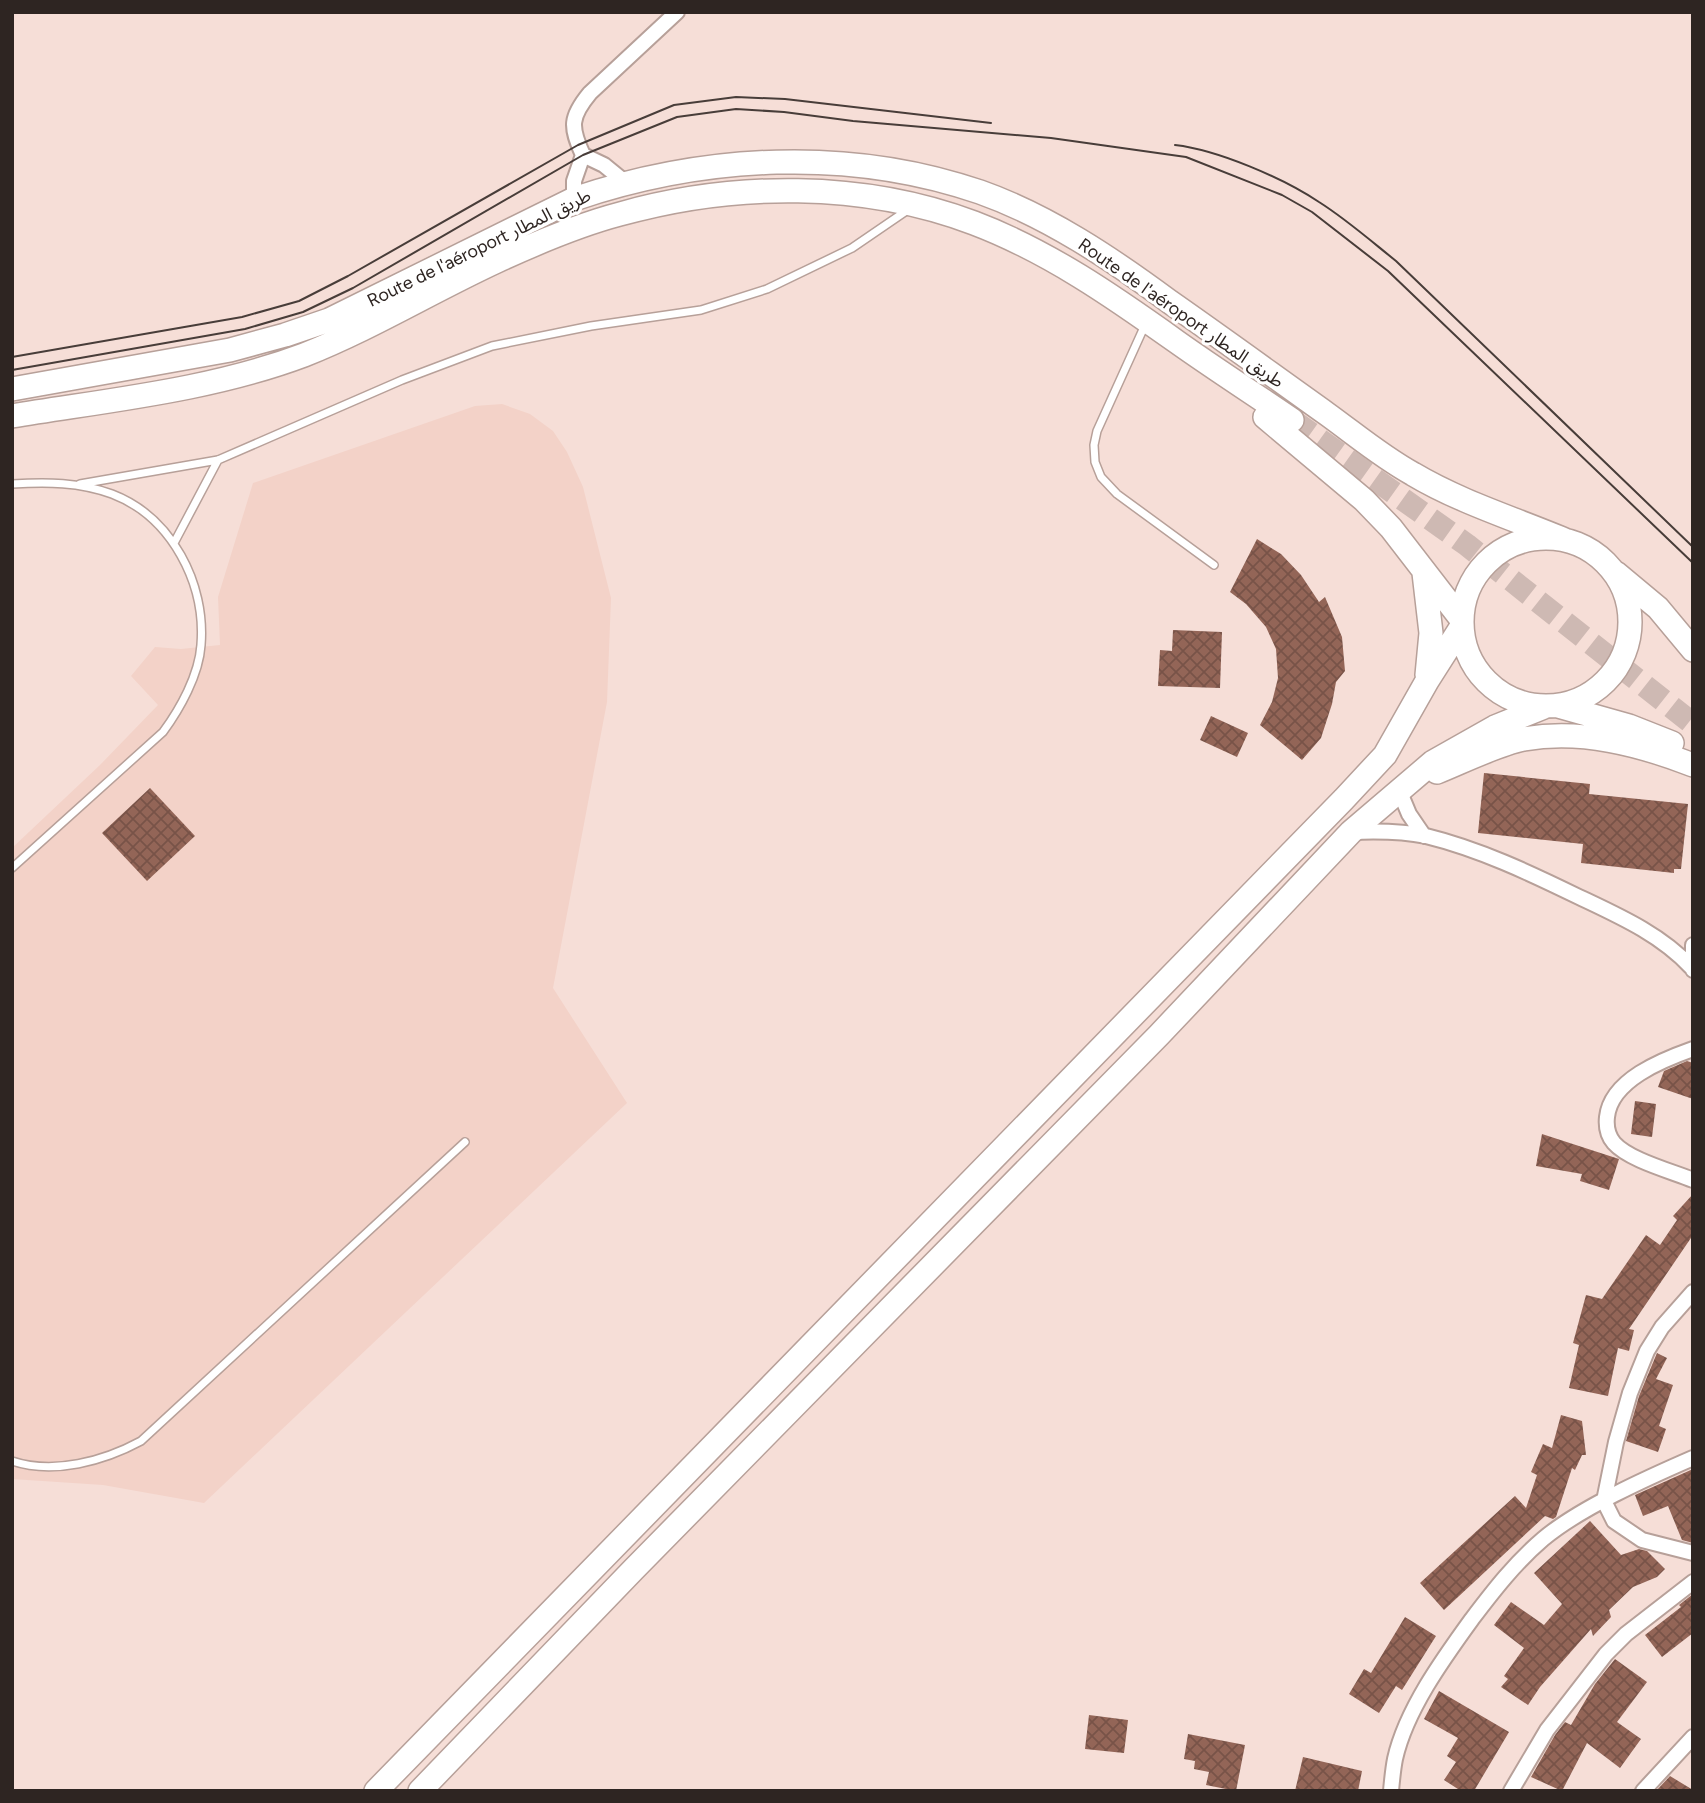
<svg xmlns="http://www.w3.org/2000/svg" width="1705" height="1803" viewBox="0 0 1705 1803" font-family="Figtree,'Noto Sans Arabic',sans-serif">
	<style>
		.built { fill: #f3d2c8 }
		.building { fill: url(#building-cross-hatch) }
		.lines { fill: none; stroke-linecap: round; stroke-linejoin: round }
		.trunk-tunnel { stroke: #ceb9b3; stroke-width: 23; stroke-dasharray: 23 11; stroke-linecap: butt }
		.service-casing { stroke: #b7a099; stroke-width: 10 }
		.minor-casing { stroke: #b7a099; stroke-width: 18 }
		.trunk-casing { stroke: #b7a099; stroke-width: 26 }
		.service { stroke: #fff; stroke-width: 7 }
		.minor { stroke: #fff; stroke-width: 14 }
		.trunk { stroke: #fff; stroke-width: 23 }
		.tram { stroke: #483d39; stroke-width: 2 }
		.labels { text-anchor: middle; stroke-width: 6; stroke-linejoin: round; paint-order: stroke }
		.street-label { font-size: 18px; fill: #2e2522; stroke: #fff }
	</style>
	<defs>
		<pattern id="building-cross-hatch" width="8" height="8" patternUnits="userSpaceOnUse" patternTransform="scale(1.75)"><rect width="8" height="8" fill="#936557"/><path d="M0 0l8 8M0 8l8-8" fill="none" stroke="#785348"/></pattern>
	</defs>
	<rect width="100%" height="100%" fill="#f6ded7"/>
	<path class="built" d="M502 404 530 414 553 431 567 452 583 487 611 598 607 702 553 988 627 1103 204 1503 103 1485 12 1479V848L100 765 158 705 131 676 155 647 181 649 220 645 218 597 253 483 475 406Z"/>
	<path class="building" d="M1257 539 1281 554 1301 575 1319 602 1325 597 1342 637 1345 671 1336 682 1332 704 1321 738 1302 760 1260 725 1272 702 1278 678 1276 649 1266 627 1246 604 1230 592Z
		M1173 630 1222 632 1220 688 1158 686 1160 650 1172 651Z
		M1211 716 1248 733 1237 757 1200 740Z
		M1484 773 1590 784 1589 794 1688 804 1681 869H1674V873L1581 863 1583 844 1478 833Z
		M150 788 195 836 147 881 102 833Z
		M1687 1061 1693 1063V1099L1658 1087 1664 1071Z
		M1635 1101 1656 1104 1652 1137 1631 1134Z
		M1542 1134 1619 1159 1609 1190 1580 1181 1582 1174 1536 1166Z
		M1693 1194V1235L1629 1329 1634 1330 1629 1351 1618 1348 1608 1396 1569 1388 1579 1345 1573 1343 1586 1295 1602 1299 1646 1235 1660 1245 1677 1220 1673 1216Z
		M1657 1353 1667 1358 1656 1379 1673 1385 1659 1426 1666 1429 1658 1452 1626 1441 1639 1396Z
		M1561 1415 1582 1421 1586 1455H1582L1575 1470 1572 1468 1556 1517 1553 1519 1545 1516 1444 1610 1420 1583 1515 1496 1526 1508 1537 1475 1531 1472 1543 1444 1552 1448Z
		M1693 1469V1543L1682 1540 1668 1506 1643 1516 1635 1495Z
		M1590 1521 1621 1555 1639 1549 1647 1551 1665 1569 1657 1577 1633 1587 1609 1610 1611 1617 1593 1636 1591 1629 1540 1687 1528 1705 1501 1687 1508 1679 1504 1676 1524 1648 1494 1625 1511 1602 1544 1625 1562 1604 1534 1573Z
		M1693 1594V1633L1662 1657 1645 1635 1681 1607 1679 1605Z
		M1405 1617 1436 1636 1402 1690 1396 1686 1379 1713 1349 1694 1364 1669 1371 1673Z
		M1615 1659 1647 1682 1617 1722 1641 1739 1620 1768 1587 1743 1562 1791 1531 1777 1555 1735 1565 1722 1571 1725 1595 1684Z
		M1439 1691 1509 1732 1474 1791H1461L1444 1780 1456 1762 1447 1756 1458 1738 1424 1719Z
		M1089 1715 1128 1720 1124 1753 1085 1749Z
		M1188 1734 1245 1745 1236 1791 1206 1785 1209 1772 1194 1769 1195 1761 1184 1759Z
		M1303 1757 1362 1771 1358 1791H1295Z
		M1670 1776 1693 1790V1791H1656Z"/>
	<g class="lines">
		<path class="trunk-tunnel" d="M1292 420 1467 545 1693 724"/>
		<defs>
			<path id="service" d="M1145 325 1097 431 1094 445 1095 462 1101 477 1117 494 1214 565
				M12 484C47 482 79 482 112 494 172 517 206 584 201 645 199 675 180 709 163 732L12 868
				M80 484 218 460 402 380 492 346 591 326 701 310 767 289 852 248 909 209
				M174 543 218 460
				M12 1461C54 1475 104 1461 141 1441L465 1142"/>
			<path id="minor" d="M626 183 604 165 583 155C570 127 570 117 590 93L677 12
				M574 199V181L583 155
				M1399 790 1409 814 1424 836
				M1352 832C1376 831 1402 831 1426 836 1479 849 1530 873 1579 897 1619 916 1660 934 1691 967
				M1693 945V970
				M1693 1049C1662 1060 1611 1080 1607 1117 1606 1126 1608 1136 1614 1143 1629 1160 1671 1171 1693 1180
				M1693 1292 1662 1327 1647 1351 1630 1393 1616 1442 1604 1501 1614 1521 1642 1540 1693 1553
				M1391 1791C1392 1780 1393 1769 1395 1759 1406 1710 1443 1659 1472 1619 1494 1590 1515 1563 1543 1539 1580 1508 1647 1478 1693 1458
				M1511 1791 1547 1730 1606 1654 1626 1634 1693 1582
				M1643 1791 1693 1737"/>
			<path id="trunk" d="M12 389 230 350 285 335 329 320 574 199C704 155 849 147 980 192 1048 216 1112 259 1170 302 1223 339 1275 377 1327 414 1356 435 1382 457 1413 474 1460 502 1515 519 1565 540
				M12 416C109 400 211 390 304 355 370 329 432 291 497 261 536 243 578 225 620 214 734 182 863 181 974 223 1048 251 1114 297 1177 342 1215 369 1254 394 1292 420
				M1265 417 1364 500 1391 528 1462 620
				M1462 622a84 84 0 1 1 168 0a84 84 0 1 1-168 0Z
				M1424 573 1431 633 1427 675
				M1616 573 1658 608 1693 650
				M1558 706 1629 726 1672 743
				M1437 772C1462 762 1498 744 1524 739 1581 729 1639 744 1693 765
				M376 1791 1344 799 1385 755 1427 681 1462 626
				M420 1791 633 1570 1159 1035 1351 832 1433 762 1495 727 1544 707"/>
		</defs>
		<use href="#service" class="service-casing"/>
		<use href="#minor" class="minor-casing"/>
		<use href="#trunk" class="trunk-casing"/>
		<use href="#service" class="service"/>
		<use href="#minor" class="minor"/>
		<use href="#trunk" class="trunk"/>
		<path class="tram" d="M1175 145C1218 150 1283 178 1319 202 1346 219 1371 241 1396 261L1693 547
			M12 357 242 317 299 301 348 276 578 145 674 105 736 97 785 99 991 123
			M12 370 245 329 303 312 353 288 583 155 677 117 736 109 784 112 853 121 1051 138 1186 157 1282 195 1312 212 1388 271 1693 563"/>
	</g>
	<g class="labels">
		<g class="street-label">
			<text transform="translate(479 248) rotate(-26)" y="6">Route de l'aéroport طريق المطار</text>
			<text transform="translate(1181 313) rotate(35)" y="6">Route de l'aéroport طريق المطار</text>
		</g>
	</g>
	<rect width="1705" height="1803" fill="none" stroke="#2e2522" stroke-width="28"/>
</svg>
